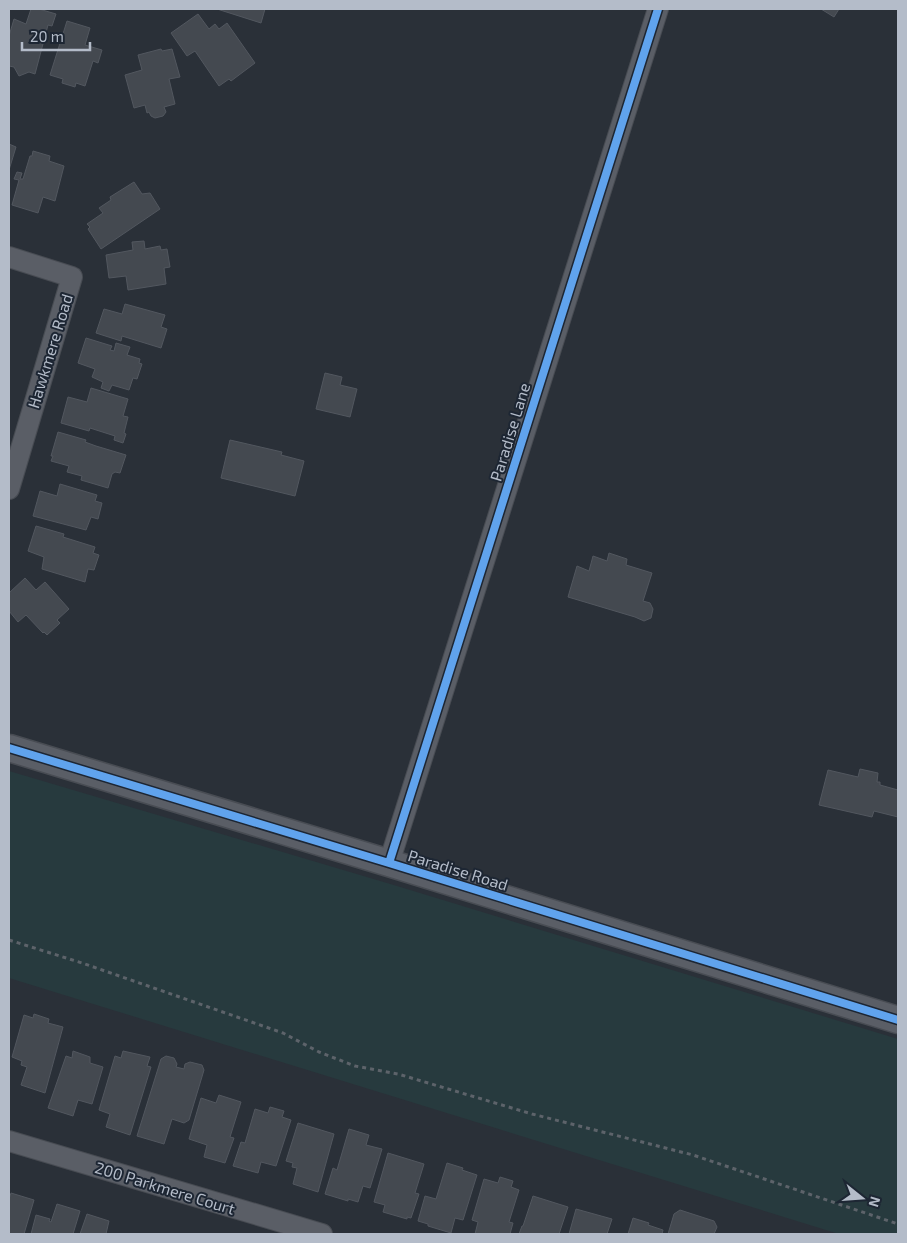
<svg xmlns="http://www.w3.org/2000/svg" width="907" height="1243" viewBox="0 0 907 1243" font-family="'Exo 2',sans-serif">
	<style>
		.green { fill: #273a3e }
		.building { fill: #444950; stroke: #52575f }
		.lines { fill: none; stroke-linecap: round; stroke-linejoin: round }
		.minor-casing { stroke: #484c53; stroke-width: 22 }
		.tertiary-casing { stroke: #484c53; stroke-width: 29 }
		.path { stroke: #5d636a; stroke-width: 3; stroke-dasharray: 4 4; stroke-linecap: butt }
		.minor { stroke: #5a5e66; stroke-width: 20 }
		.tertiary { stroke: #5a5e66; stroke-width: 26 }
		.cycleway-casing { stroke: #1d2633; stroke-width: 11 }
		.cycleway { stroke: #60a3ed; stroke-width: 8 }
		.labels { text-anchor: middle; stroke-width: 4; stroke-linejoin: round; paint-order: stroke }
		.street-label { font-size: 16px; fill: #b4bcc9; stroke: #1d2633 }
	</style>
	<rect width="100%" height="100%" fill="#2a3038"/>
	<path class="green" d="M9 771 397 886 898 1039V1234H839L9 978Z"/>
	<path class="building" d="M31 9H39L56 14 52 26 48 25 35 74 29 72 19 76 14 67 9 66V36L14 19 26 24Z
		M217 9H265L261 23Z
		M821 9H839L834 17Z
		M198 14 209 29 215 24 219 29 227 23 255 63 231 81 229 79 219 86 195 51 187 56 171 33Z
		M67 21 90 28 85 45 102 50 98 63 93 61 85 86 76 83 75 87 62 83 63 79 50 75Z
		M161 49 162 51 172 49 180 77 169 79 175 104 164 107 166 112 163 116 155 118 151 116 149 112 147 113 145 105 134 108 125 75 142 70 138 55Z
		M9 144 16 147 9 170Z
		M33 151 50 156 49 161 64 166 55 201 43 197 38 213 12 205 19 180 14 179 17 172 22 173 20 179H23L30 156H32Z
		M134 182 142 194 150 193 160 209 101 249 88 229 90 227 87 224 103 213 99 208 111 200 110 197Z
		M144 241 145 249 160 246 161 250 167 249 170 267 164 268 166 284 128 290 126 276 109 278 106 255 133 250 132 242Z
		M125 304 165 315 161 327 167 329 161 348 122 336 121 341 96 333 104 309 122 314Z
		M86 338 112 346 110 350 114 351 116 343 130 347 127 355 140 359 139 363 142 364 137 379 133 378 129 390 112 385 109 391 101 388 103 382 92 377 95 369 78 363Z
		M325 373 342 377 340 385 357 389 350 417 316 409Z
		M91 388 128 399 123 416 128 417 124 433 126 434 123 443 114 440 115 436 90 428 89 431 61 423 68 397 87 402Z
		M58 432 86 440 85 442 96 446 126 455 120 473 115 472 112 474 108 488 81 480 82 476 67 472 69 466 51 461 53 456H51Z
		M230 440 282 452 281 455 304 461 295 496 221 478Z
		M60 484 97 495 95 501 102 503 98 519 91 517 86 530 33 516 40 491 57 496Z
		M36 526 64 534 63 537 95 547 93 553 99 555 94 570 88 569 85 582 42 569 44 557 28 551Z
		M609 553 627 559 626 565 652 573 643 601 650 603 653 609 651 618 644 621 635 617 568 597 577 566 589 571 593 556 607 561Z
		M25 578 36 590 45 582 69 609 57 620 60 623 47 635 44 632 43 633 26 615 18 622 9 611V593Z
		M860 769 878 773 877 782H880V785L898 790V817L874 811 872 817 819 805 828 770 858 777Z
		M34 1014 49 1019 48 1023 63 1027 45 1093 21 1085 27 1067 21 1065 22 1061 12 1057 24 1015 33 1018Z
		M73 1051 90 1057V1063L103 1067 92 1104 78 1100 73 1116 48 1108 66 1056 72 1058Z
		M123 1051 150 1057 147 1066 151 1067 130 1135 106 1127 110 1114 99 1110 115 1056 121 1058Z
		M166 1056 174 1058 177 1064 176 1067 184 1069 185 1064 190 1062 202 1065 204 1070 189 1120 184 1123 172 1119 164 1144 137 1136 161 1059Z
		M219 1095 241 1102 230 1137 234 1138 225 1163 204 1157 207 1145 189 1139 201 1098 216 1103Z
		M270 1107 284 1111 282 1117 291 1120 276 1166 261 1162 258 1173 233 1166 241 1142 245 1143 255 1109 268 1113Z
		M298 1123 334 1134 318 1192 293 1184 297 1168 292 1167 293 1163 286 1161Z
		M349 1129 369 1135 366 1145 382 1149 370 1188 363 1186 358 1202 348 1199V1201L325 1194 333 1168 337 1170Z
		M388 1153 424 1164 415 1193 419 1194 411 1218 407 1217V1219L383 1212 385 1205 374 1202Z
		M447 1163 463 1168 462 1170 477 1175 463 1220 455 1218 451 1233 428 1226V1224L418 1221 425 1196 436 1199Z
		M500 1177 513 1181 511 1187 519 1190 509 1222 513 1223 510 1234H475L478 1222 472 1220 484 1179 498 1183Z
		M11 1193 34 1200 24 1234H9V1199Z
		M533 1196 568 1207 559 1234H519L522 1226H523Z
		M57 1204 80 1211 73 1234H31L36 1215 50 1219 49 1221 51 1222Z
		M576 1209 612 1219 607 1234H569Z
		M680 1210 714 1221 717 1227 714 1234H668L674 1214Z
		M87 1214 109 1221 106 1234H80Z
		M633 1218 649 1223 648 1225 663 1230 662 1234H628Z"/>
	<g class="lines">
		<defs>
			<path id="minor" d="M9 257 72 277 9 489
				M389 863 658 9
				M9 1141 322 1234"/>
			<path id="tertiary" d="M9 748 389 863 898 1020"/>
		</defs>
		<use href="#minor" class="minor-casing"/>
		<use href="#tertiary" class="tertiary-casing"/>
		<path class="path" d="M9 940 82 963 283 1033 319 1052 355 1066 398 1074 532 1114 693 1155 898 1224"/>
		<use href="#minor" class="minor"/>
		<use href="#tertiary" class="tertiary"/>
		<defs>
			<path id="cycleway" d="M9 748 389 863 898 1020
				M389 863 658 9"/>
		</defs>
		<use href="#cycleway" class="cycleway-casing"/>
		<use href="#cycleway" class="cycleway"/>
	</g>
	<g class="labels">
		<g class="street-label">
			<text transform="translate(50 351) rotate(-73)" y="6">Hawkmere Road</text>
			<text transform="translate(510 432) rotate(-73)" y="6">Paradise Lane</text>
			<text transform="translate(458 870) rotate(17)" y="6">Paradise Road</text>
			<text transform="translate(165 1188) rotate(17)" y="6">200 Parkmere Court</text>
		</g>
	</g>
	<rect width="907" height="1243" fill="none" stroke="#b4bcc9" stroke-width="20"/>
	<g transform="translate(862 1198) rotate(107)" stroke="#1d2633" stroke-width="4" paint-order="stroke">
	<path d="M0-4L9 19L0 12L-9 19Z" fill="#b4bcc9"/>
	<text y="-8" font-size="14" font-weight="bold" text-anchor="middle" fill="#b4bcc9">N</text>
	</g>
	<path d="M22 42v8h68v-8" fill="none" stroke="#b4bcc9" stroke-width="2.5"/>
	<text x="30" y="42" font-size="15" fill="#b4bcc9" stroke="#1d2633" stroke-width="4" paint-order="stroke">20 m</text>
</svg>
